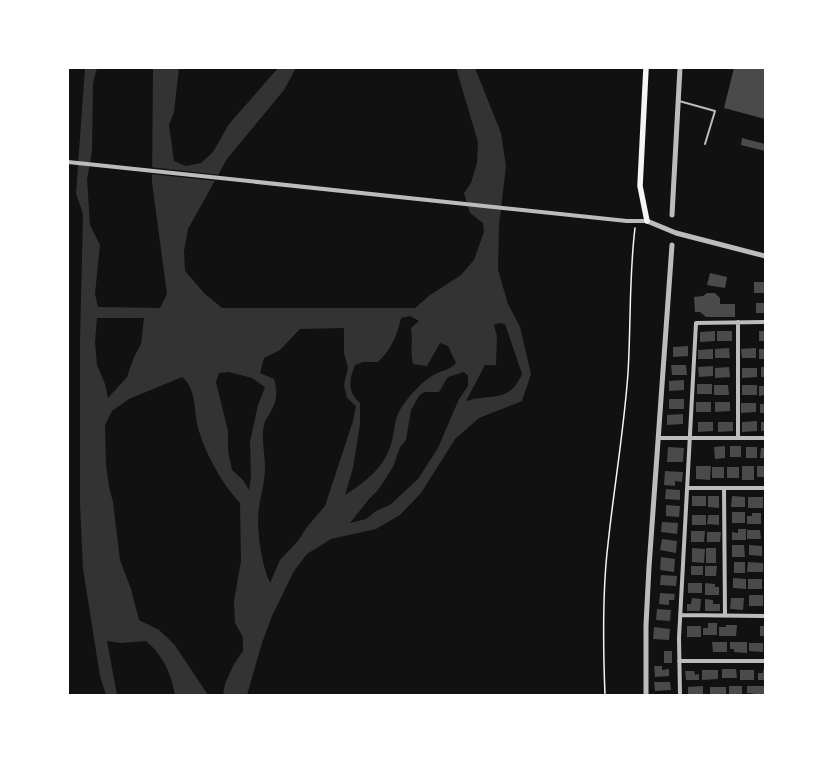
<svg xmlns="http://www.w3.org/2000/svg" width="833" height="763" viewBox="0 0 833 763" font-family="'Space Grotesk',sans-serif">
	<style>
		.water { fill: #333; fill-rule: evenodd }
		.pier { fill: #111 }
		.building { fill: #4a4a4a }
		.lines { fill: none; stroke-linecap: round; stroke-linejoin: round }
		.path { stroke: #f5f5f5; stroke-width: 1.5 }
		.service { stroke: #bcbcbc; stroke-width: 2 }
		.minor { stroke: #bcbcbc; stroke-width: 4 }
		.tertiary { stroke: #bcbcbc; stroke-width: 5 }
		.secondary { stroke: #f5f5f5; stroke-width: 5.5 }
	</style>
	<rect width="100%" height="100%" fill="#111"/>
	<path class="water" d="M85 68H97L93 83 92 152 87 179 90 225 100 245 95 294 98 307 160 308 167 294 152 182 153 68H179L174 112 169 125 174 161 186 166 201 163 213 152 229 124 278 68H296L284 90 227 159 188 229 184 251 185 271 204 293 222 308H415L430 295 461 275 474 260 484 232 483 223 470 213 464 193 471 183 477 163 478 142 456 68H475L501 133 506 166 499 226 498 270 508 304 520 327 531 374 522 401 479 418 455 439 421 493 400 515 376 529 331 539 307 554 294 571 272 616 262 643 247 695H223L225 684 234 664 243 651V637L235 623 234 601 241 561 240 503C223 485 206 455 199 431 193 413 198 390 182 377L129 399 112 411 105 425 106 464 109 487 113 502 120 560 131 589 139 620 159 630 174 644 208 695H175C171 673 163 655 146 641L121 643 107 641 117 695H106L100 676 83 569 80 504V340L83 214 76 193ZM410 316 419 321 411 328C413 340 410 352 413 364L427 366 440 343 448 346 456 363C447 372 441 370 432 376 423 381 412 393 406 401 394 416 396 424 392 441 385 467 367 481 345 495L353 468 360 424V403C347 391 349 380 355 365L363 362H378C390 352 398 333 401 318ZM97 318H144L141 344 134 357 127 377 108 398 105 384 97 365 95 342ZM499 323 505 324 522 374C509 404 490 393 466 401L485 365H496L497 336 494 325ZM344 328V353L348 368 344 385 347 398 356 406 353 421 325 506 307 527 298 541 280 560 270 583C261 563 256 529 259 507 261 494 265 481 265 468 265 453 261 440 264 425 265 420 269 415 271 411 278 400 277 391 274 379L260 373 264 358 280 350 300 329ZM229 372 252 378 265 387 258 405 250 442 251 476 249 490 243 480 232 470 228 451V431L216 382 219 373ZM464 372 468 376V386L459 399 438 448 418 479 390 505 376 511 366 519 350 523 369 499 378 490 393 467 400 447 406 440 411 410 419 396 424 392H439L448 377Z"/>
	<path class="pier" d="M150 167 220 175 217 181 150 174Z"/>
	<path class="building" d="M734 68H765V119L724 108Z
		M742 138 765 144V151L741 145Z
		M710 273 727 277 725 288 707 285Z
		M754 282H765V293H754Z
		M707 293H715L720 298V304H735V317H706L700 312H695L694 297 703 296Z
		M756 303H765V313H756Z
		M715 331V341L700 342V332Z
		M717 331H732V341H717Z
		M759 331H765V341H759Z
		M688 346V356L673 357V347Z
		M729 348 730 358H715V349Z
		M756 348V358H742L741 349Z
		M713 349V359H698V350Z
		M759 349H765V359H759Z
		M671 365H686L687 375H672Z
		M713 366V376L699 377 698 367Z
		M729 367 730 377 715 378V368Z
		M761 367H765V377H761Z
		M742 368H757V377L742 378Z
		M684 380V390L669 391V381Z
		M697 384H712V394H697Z
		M714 385H728L729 395H714Z
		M742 385H757V395H742Z
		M759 386H765V395L759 396Z
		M669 399H684V409H669Z
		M696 402H711V412H696Z
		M715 402H730V411L715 412Z
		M741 403H756V412L741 413Z
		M760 404H765V413H760Z
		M683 414V424L667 425V415Z
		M757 421V431L742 432V422Z
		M698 422H713V431L698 432Z
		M718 422H733V431L718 432Z
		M761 422H765V431H761Z
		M725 446V458L715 459 714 447Z
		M730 446H741V457H730Z
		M668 447 684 448 683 462H667Z
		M746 447H757V458H746Z
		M761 448H765V458H760Z
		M696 466H711L710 480 696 479Z
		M742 466H754V480H742Z
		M757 466H765V477H757Z
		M712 467H724V478H712Z
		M727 467H739V478H727Z
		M665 471 683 472 682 482 675 481V486L664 485Z
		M666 489 680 490V500L665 499Z
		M692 496H706V506H692Z
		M708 496H719V508L708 507Z
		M732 496 745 497V507H731Z
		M748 497H763V508H748Z
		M666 505 680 506 679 517 666 516Z
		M732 512H745V523H732Z
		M752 513H761V524H747V516H752Z
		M692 515H706V525H692Z
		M708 515H719V525L707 524Z
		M662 522 678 523 677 534 661 532Z
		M738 529H746V540H732V532L738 533Z
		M747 530H760L761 539H747Z
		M691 531H705L704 542H691Z
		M707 532H721L720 542H707Z
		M662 539 677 541 676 553 660 550Z
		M732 545H744L745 557H732Z
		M749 545 762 546V556L749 555Z
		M692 548 705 549 704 563 692 562Z
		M706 548H716V563H706Z
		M661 557 675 559 674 572 660 570Z
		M734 562H745V573H734Z
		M748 562 763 563V572H747Z
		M691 566H703V575H691Z
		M705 566H717L716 576H705Z
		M661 575 677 576 676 586 660 585Z
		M733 578 746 579V589L733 588Z
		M748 579H762V589H748Z
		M688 583H702V593H688Z
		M705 583 715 584V587H719V595H705Z
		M660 593 675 594 674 600H669V605L659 604Z
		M749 595H763V606H749Z
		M692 598 701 599 700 611H687V604H691Z
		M731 598H744L743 610 730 609Z
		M705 599 713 600V604H720V611H705Z
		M657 609 671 610 670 621 656 620Z
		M708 623H717V635H703V628H708Z
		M726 625H737L736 636H719V627H726Z
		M687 626H701V637H687Z
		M760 626H765V636H760Z
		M654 627 670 629 669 640 653 639Z
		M712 642H727V652H713Z
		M730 642H747V653L734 652V649H730Z
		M749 643H763V652L749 651Z
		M664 651H672V663H664Z
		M654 666H662V670L669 669V676L655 677Z
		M722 669H736L737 678H722Z
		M702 670H718V679L702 680Z
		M740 670H754V680H740Z
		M763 670H765V680H758V673H763Z
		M685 671H694L695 675 699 674V680H686Z
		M654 682H670L671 690 655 691Z
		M703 686V695H688V687Z
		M729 686H742V695H729Z
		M747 686H764V695L747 693Z
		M710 687H726V695H710Z"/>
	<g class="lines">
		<path class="path" d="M605 695C603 645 602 593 608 544 614 487 624 430 628 373 631 324 629 276 635 228"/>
		<path class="service" d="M679 101 715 111 705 144"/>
		<path class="minor" d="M68 162 627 221H647
			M738 322V438
			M658 438H765
			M688 488H765
			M724 488 725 616
			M680 615 765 616
			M679 661H765
			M680 695 679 638 696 323 765 322"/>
		<path class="tertiary" d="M672 215 680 68
			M647 221 676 233 765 256
			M646 695V625L649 567 672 245"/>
		<path class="secondary" d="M646 68 640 186 647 221"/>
	</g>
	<rect width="833" height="763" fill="none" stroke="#ffffff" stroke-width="138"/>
</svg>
